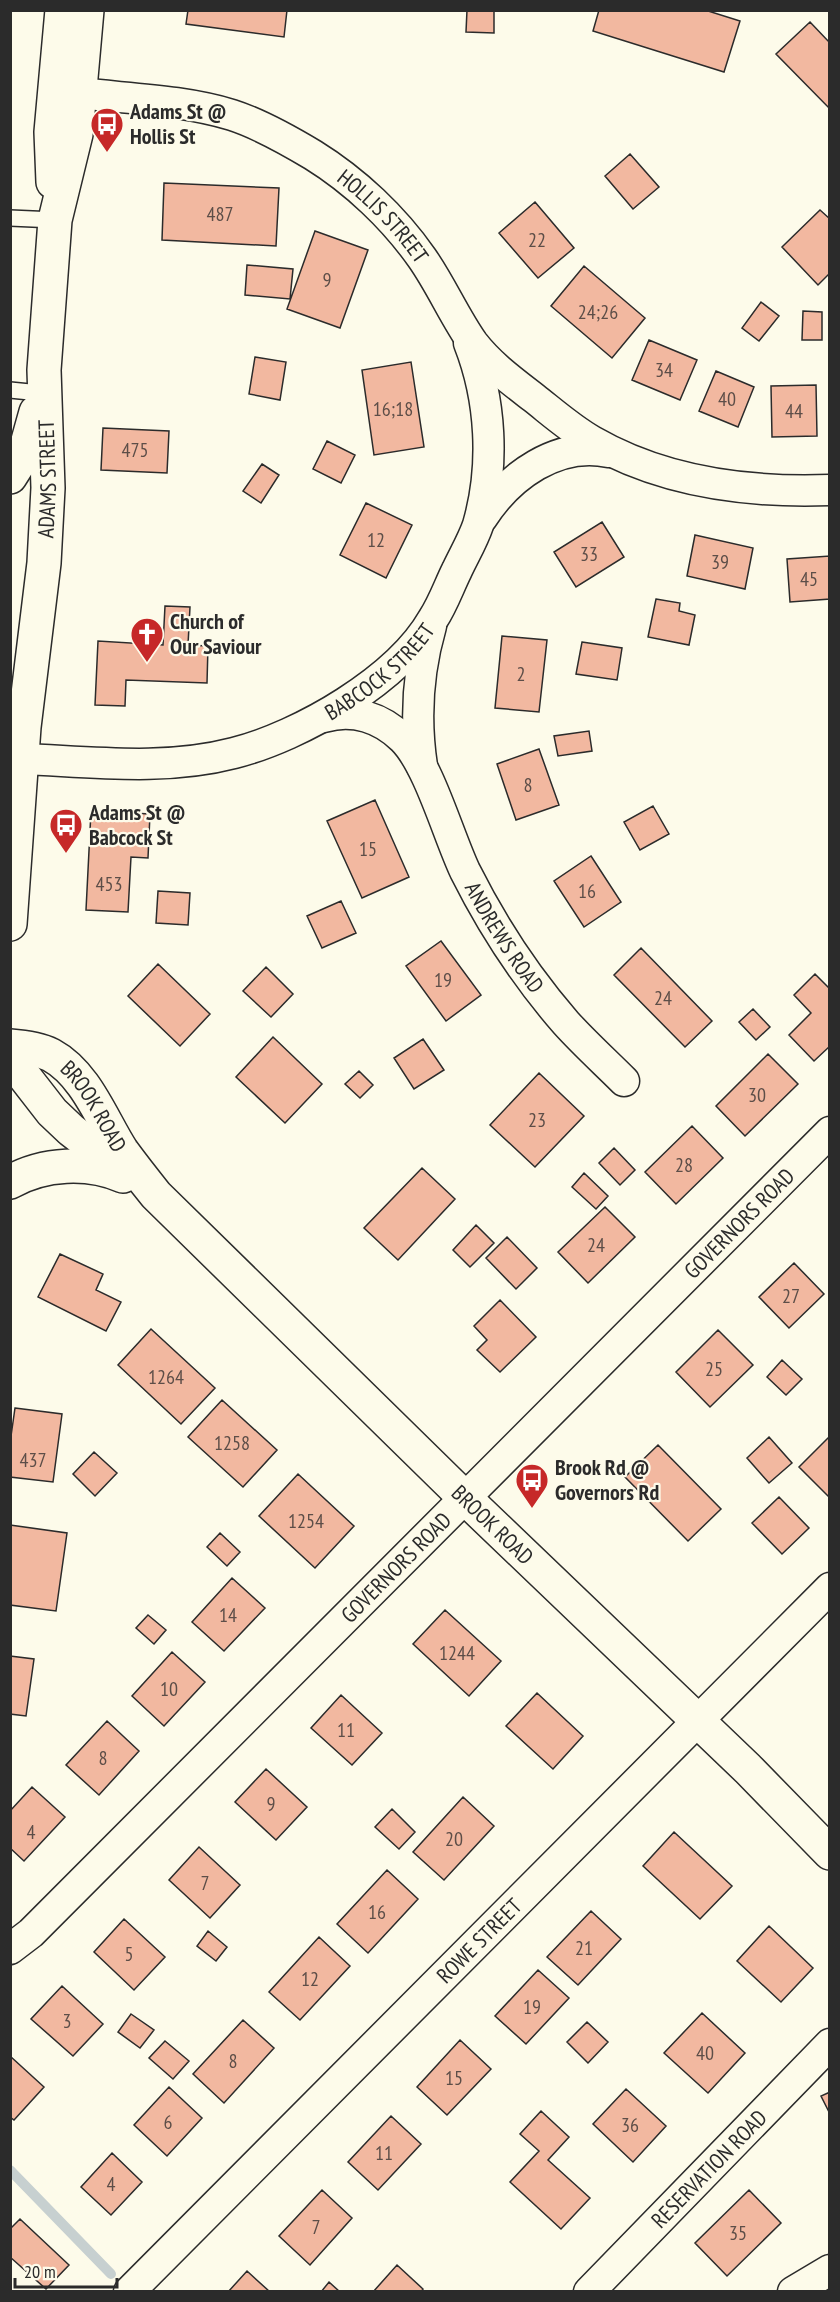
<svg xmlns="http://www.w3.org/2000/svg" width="840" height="2302" viewBox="0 0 840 2302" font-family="'PT Sans Narrow',sans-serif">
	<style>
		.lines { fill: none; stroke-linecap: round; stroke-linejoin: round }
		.stream { stroke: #c7d0d0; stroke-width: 10 }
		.building { fill: #f2b8a0; stroke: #2b2b2b; stroke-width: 1.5 }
		.lane-casing { stroke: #2b2b2b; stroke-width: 18 }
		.street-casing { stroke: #2b2b2b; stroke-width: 33 }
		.primary-casing { stroke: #2b2b2b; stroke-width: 36 }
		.lane { stroke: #fdfbea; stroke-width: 15 }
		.street { stroke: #fdfbea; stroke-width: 30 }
		.primary { stroke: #fdfbea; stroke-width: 33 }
		.labels { text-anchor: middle; stroke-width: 4.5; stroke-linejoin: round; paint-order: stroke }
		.number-label { font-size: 20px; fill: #5d4e48 }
		.poi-label { font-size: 22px; font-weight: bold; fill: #2b2b2b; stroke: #fdfbea; text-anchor: start }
		.street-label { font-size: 22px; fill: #2b2b2b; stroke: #fdfbea }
	</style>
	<rect width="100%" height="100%" fill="#fdfbea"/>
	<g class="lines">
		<path class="stream" d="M10 2170 111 2274"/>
	</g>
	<path class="building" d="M188 10H287L284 37 186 24Z
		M467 10H494V33L466 32Z
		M599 10H705L740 21 724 72 593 31Z
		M810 22 830 43V109L776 54Z
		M630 154 659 187 633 209 605 176Z
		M164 183 279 188 276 246 162 240Z
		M535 202 574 248 538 278 499 233Z
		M820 210 830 219V273L818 285 782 247Z
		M315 231 368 250 340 328 287 309Z
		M247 265 293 269 290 299 245 295Z
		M584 266 645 318 612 358 551 306Z
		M761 302 779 316 759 341 742 328Z
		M803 311 822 312V340H802Z
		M649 340 697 360 680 400 632 380Z
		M255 357 286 362 280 400 249 394Z
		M411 362 424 447 374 455 362 370Z
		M716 371 754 387 738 427 699 411Z
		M816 385 817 436 772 437 771 386Z
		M103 428 169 431 167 473 101 470Z
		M327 441 355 455 341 483 313 469Z
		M262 464 279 475 261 503 243 491Z
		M366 503 412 525 386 578 340 555Z
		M602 522 624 557 576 587 554 552Z
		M695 535 753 548 745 589 687 576Z
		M830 556V599L790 602 787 559Z
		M656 599 680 603 679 611 695 615 689 645 648 637Z
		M165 606 190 607 188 645 208 646 207 683 126 680 125 706 95 705 98 641 163 645Z
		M502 636 547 640 539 712 495 708Z
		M582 642 622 648 617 680 576 674Z
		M589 731 592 751 558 756 554 736Z
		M539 749 559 805 516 820 497 764Z
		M375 800 409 877 362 898 327 821Z
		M653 806 669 834 640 850 624 822Z
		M91 811 150 814 148 858 131 857 128 912 86 910Z
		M591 856 621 902 584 927 554 881Z
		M158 891 190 893 188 925 156 923Z
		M341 901 356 933 322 948 307 916Z
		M441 941 481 995 446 1021 406 966Z
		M641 948 712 1021 685 1047 614 975Z
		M158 964 210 1014 180 1046 128 996Z
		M266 967 293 994 271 1017 243 991Z
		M815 974 830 989V1046L814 1061 789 1035 811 1013 794 995Z
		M753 1009 770 1027 756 1040 739 1022Z
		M273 1037 322 1084 285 1123 236 1077Z
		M423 1039 444 1070 414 1089 394 1058Z
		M768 1054 798 1084 745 1136 716 1106Z
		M359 1071 373 1085 360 1098 345 1084Z
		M539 1073 584 1116 535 1167 490 1125Z
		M692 1126 723 1158 676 1204 645 1172Z
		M614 1148 635 1170 620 1185 599 1163Z
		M422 1168 455 1199 398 1260 364 1228Z
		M584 1173 608 1196 596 1209 572 1187Z
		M605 1207 635 1237 588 1283 558 1252Z
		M476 1225 494 1243 470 1267 453 1250Z
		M507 1237 537 1268 516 1289 486 1258Z
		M60 1254 103 1274 96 1290 121 1302 106 1331 38 1297Z
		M794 1263 824 1294 789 1328 759 1297Z
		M500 1300 536 1337 500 1372 477 1350 487 1340 474 1326Z
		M151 1329 215 1388 181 1424 118 1365Z
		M718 1330 753 1365 710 1407 676 1372Z
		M782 1360 802 1379 786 1395 767 1377Z
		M222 1400 277 1450 243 1487 188 1437Z
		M15 1408 62 1414 53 1482 10 1477V1443Z
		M830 1436V1498L799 1467Z
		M769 1437 792 1463 769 1483 747 1458Z
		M658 1445 721 1509 688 1541 625 1477Z
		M94 1452 117 1473 95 1496 73 1474Z
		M298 1474 354 1526 315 1568 259 1516Z
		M779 1497 809 1528 782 1554 752 1523Z
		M10 1525 67 1533 56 1611 10 1605Z
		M220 1533 240 1552 227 1566 207 1547Z
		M232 1578 265 1608 224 1651 192 1622Z
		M445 1610 501 1661 469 1696 413 1644Z
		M148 1615 166 1630 154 1644 136 1628Z
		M172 1652 205 1682 164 1726 132 1696Z
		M10 1656 34 1659 26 1716 10 1714Z
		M537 1693 583 1736 553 1769 506 1726Z
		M341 1695 382 1733 352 1765 311 1728Z
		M107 1721 139 1751 99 1795 66 1765Z
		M266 1769 307 1807 276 1840 235 1802Z
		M32 1787 65 1817 24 1861 10 1848V1811Z
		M463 1797 494 1826 444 1880 413 1852Z
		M392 1809 415 1832 399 1849 375 1827Z
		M674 1832 732 1886 700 1919 643 1866Z
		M199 1847 240 1885 210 1918 169 1880Z
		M387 1870 418 1899 368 1953 337 1924Z
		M591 1911 621 1939 578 1985 547 1957Z
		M124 1919 165 1957 134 1990 94 1952Z
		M769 1926 813 1968 781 2002 737 1961Z
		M208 1931 227 1947 216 1961 197 1946Z
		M319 1937 350 1966 300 2020 269 1992Z
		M538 1970 569 1998 526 2044 495 2016Z
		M62 1986 103 2024 73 2056 31 2019Z
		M702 2013 745 2053 708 2093 664 2053Z
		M131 2014 154 2030 140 2048 118 2032Z
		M243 2020 274 2048 224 2103 193 2074Z
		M587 2022 608 2042 588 2063 567 2042Z
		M460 2040 491 2069 447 2115 417 2087Z
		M165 2041 189 2061 173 2079 149 2058Z
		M10 2056 44 2087 14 2120 10 2117Z
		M169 2087 202 2118 167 2156 134 2125Z
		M626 2089 666 2126 633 2162 593 2124Z
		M830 2092V2114L821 2096Z
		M541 2111 569 2137 548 2160 590 2198 561 2229 510 2182 539 2151 520 2134Z
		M391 2116 421 2144 378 2190 348 2162Z
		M112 2153 142 2182 111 2215 81 2187Z
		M322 2190 352 2218 310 2265 279 2236Z
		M749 2190 781 2223 727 2276 695 2243Z
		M20 2219 69 2265 46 2289 10 2257V2229Z
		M397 2265 423 2289 421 2292H373Z
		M247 2271 270 2292H228Z
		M329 2282 340 2292H321Z"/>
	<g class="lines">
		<defs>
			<path id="lane" d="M10 218 55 220
				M10 390 40 393"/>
			<g id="street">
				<path id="s1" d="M79 93C130 99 183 100 232 115 260 124 288 140 313 155 355 181 394 218 422 258 441 285 454 316 473 343 490 365 512 381 534 398 553 413 571 429 592 441 663 482 749 493 830 490"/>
				<path d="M482 518C509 476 557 441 609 452"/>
				<path id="s2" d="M324 717C353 708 382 718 403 739 429 765 448 835 465 871 492 925 526 977 566 1023 584 1043 605 1062 624 1081"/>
				<path id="s3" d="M23 759C94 762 165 771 234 753 301 736 398 680 433 619 443 604 449 586 457 570 464 555 473 540 478 525 495 466 491 399 469 343"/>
				<path d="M422 766C415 720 418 671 431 626"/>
				<path id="s4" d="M10 1949 31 1933 830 1132"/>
				<path id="s5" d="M129 2292 830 1588"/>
				<path id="s6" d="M589 2292 830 2044"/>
				<path d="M793 2292 830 2270"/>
			</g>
			<g id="primary">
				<path d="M53 182 51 132 62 10"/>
				<path d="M10 477 24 455 36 412"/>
				<path id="s7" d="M10 924 24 727 44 563 48 488 44 370 55 220 76 134 87 10"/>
				<path id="s8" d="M10 1046C24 1047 39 1049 51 1055 86 1074 102 1120 122 1151 133 1166 144 1180 156 1195L465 1498 748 1769 830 1853"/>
				<path d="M10 1058 52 1112 71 1130 128 1174"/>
				<path d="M10 1182C44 1163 88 1161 123 1176"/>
			</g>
		</defs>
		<use href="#lane" class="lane-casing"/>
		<use href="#street" class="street-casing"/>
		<use href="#primary" class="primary-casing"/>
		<use href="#lane" class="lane"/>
		<use href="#street" class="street"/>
		<use href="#primary" class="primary"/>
	</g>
	<defs>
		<symbol id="bus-pin" viewBox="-11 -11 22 30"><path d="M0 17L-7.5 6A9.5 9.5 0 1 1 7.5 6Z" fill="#c62828" stroke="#fdfbea"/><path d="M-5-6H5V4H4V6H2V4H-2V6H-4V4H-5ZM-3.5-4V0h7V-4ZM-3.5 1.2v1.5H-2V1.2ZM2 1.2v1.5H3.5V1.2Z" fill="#fff"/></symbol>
		<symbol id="church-pin" viewBox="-11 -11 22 30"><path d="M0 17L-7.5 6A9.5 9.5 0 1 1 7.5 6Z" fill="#c62828" stroke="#fdfbea"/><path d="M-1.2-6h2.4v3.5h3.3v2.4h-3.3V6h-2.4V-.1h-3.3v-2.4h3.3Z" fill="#fff"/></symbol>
	</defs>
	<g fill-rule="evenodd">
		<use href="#bus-pin" x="88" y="105" width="38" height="52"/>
		<use href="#church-pin" x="128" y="615" width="38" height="52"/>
		<use href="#bus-pin" x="47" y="806" width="38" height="52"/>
		<use href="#bus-pin" x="513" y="1461" width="38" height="52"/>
	</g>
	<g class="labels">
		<g class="number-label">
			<text x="220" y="221">487</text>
			<text x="537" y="247">22</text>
			<text x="327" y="287">9</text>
			<text x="598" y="319">24;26</text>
			<text x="664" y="377">34</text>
			<text x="727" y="406">40</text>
			<text x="393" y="416">16;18</text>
			<text x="794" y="418">44</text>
			<text x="135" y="457">475</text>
			<text x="376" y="547">12</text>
			<text x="589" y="561">33</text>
			<text x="720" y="569">39</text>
			<text x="809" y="586">45</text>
			<text x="521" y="681">2</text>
			<text x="528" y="792">8</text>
			<text x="368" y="856">15</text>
			<text x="109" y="891">453</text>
			<text x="587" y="898">16</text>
			<text x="443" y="987">19</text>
			<text x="663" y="1005">24</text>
			<text x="757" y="1102">30</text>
			<text x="537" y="1127">23</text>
			<text x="684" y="1172">28</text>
			<text x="596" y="1252">24</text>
			<text x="791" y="1303">27</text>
			<text x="714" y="1376">25</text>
			<text x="166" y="1384">1264</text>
			<text x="232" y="1450">1258</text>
			<text x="33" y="1467">437</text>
			<text x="306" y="1528">1254</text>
			<text x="228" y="1622">14</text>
			<text x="457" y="1660">1244</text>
			<text x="169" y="1696">10</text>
			<text x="346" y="1737">11</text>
			<text x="103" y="1765">8</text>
			<text x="271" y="1811">9</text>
			<text x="31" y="1839">4</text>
			<text x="454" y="1846">20</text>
			<text x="205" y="1890">7</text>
			<text x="377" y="1919">16</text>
			<text x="584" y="1955">21</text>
			<text x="129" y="1961">5</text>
			<text x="310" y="1986">12</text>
			<text x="532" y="2014">19</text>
			<text x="67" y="2028">3</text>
			<text x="705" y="2060">40</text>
			<text x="233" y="2068">8</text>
			<text x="454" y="2085">15</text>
			<text x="168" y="2129">6</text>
			<text x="630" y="2132">36</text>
			<text x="384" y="2160">11</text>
			<text x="111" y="2191">4</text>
			<text x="316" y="2234">7</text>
			<text x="738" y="2240">35</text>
		</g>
		<g class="poi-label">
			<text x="130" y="119">Adams St @<tspan x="130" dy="25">Hollis St</tspan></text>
			<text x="170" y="629">Church of<tspan x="170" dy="25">Our Saviour</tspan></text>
			<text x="89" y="820">Adams St @<tspan x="89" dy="25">Babcock St</tspan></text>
			<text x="555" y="1475">Brook Rd @<tspan x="555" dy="25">Governors Rd</tspan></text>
		</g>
		<g class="street-label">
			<text dy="8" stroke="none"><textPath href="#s1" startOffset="339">HOLLIS STREET</textPath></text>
			<text dy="8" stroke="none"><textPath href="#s7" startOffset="447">ADAMS STREET</textPath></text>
			<text dy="8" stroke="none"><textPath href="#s3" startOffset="381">BABCOCK STREET</textPath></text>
			<text dy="8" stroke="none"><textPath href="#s2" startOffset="310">ANDREWS ROAD</textPath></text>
			<text dy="8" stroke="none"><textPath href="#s8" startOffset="110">BROOK ROAD</textPath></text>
			<text dy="8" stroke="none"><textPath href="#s4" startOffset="1029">GOVERNORS ROAD</textPath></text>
			<text dy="8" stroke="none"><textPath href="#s8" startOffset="690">BROOK ROAD</textPath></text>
			<text dy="8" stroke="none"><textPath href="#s4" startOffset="543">GOVERNORS ROAD</textPath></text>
			<text dy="8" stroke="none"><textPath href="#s5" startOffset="496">ROWE STREET</textPath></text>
			<text dy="8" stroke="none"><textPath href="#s6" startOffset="172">RESERVATION ROAD</textPath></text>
		</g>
	</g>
	<rect width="840" height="2302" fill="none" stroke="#2b2b2b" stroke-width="24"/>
	<path d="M15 2278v9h102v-9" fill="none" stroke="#2b2b2b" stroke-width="3"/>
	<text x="24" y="2278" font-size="18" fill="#2b2b2b" stroke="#fdfbea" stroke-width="4.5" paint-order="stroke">20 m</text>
</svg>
